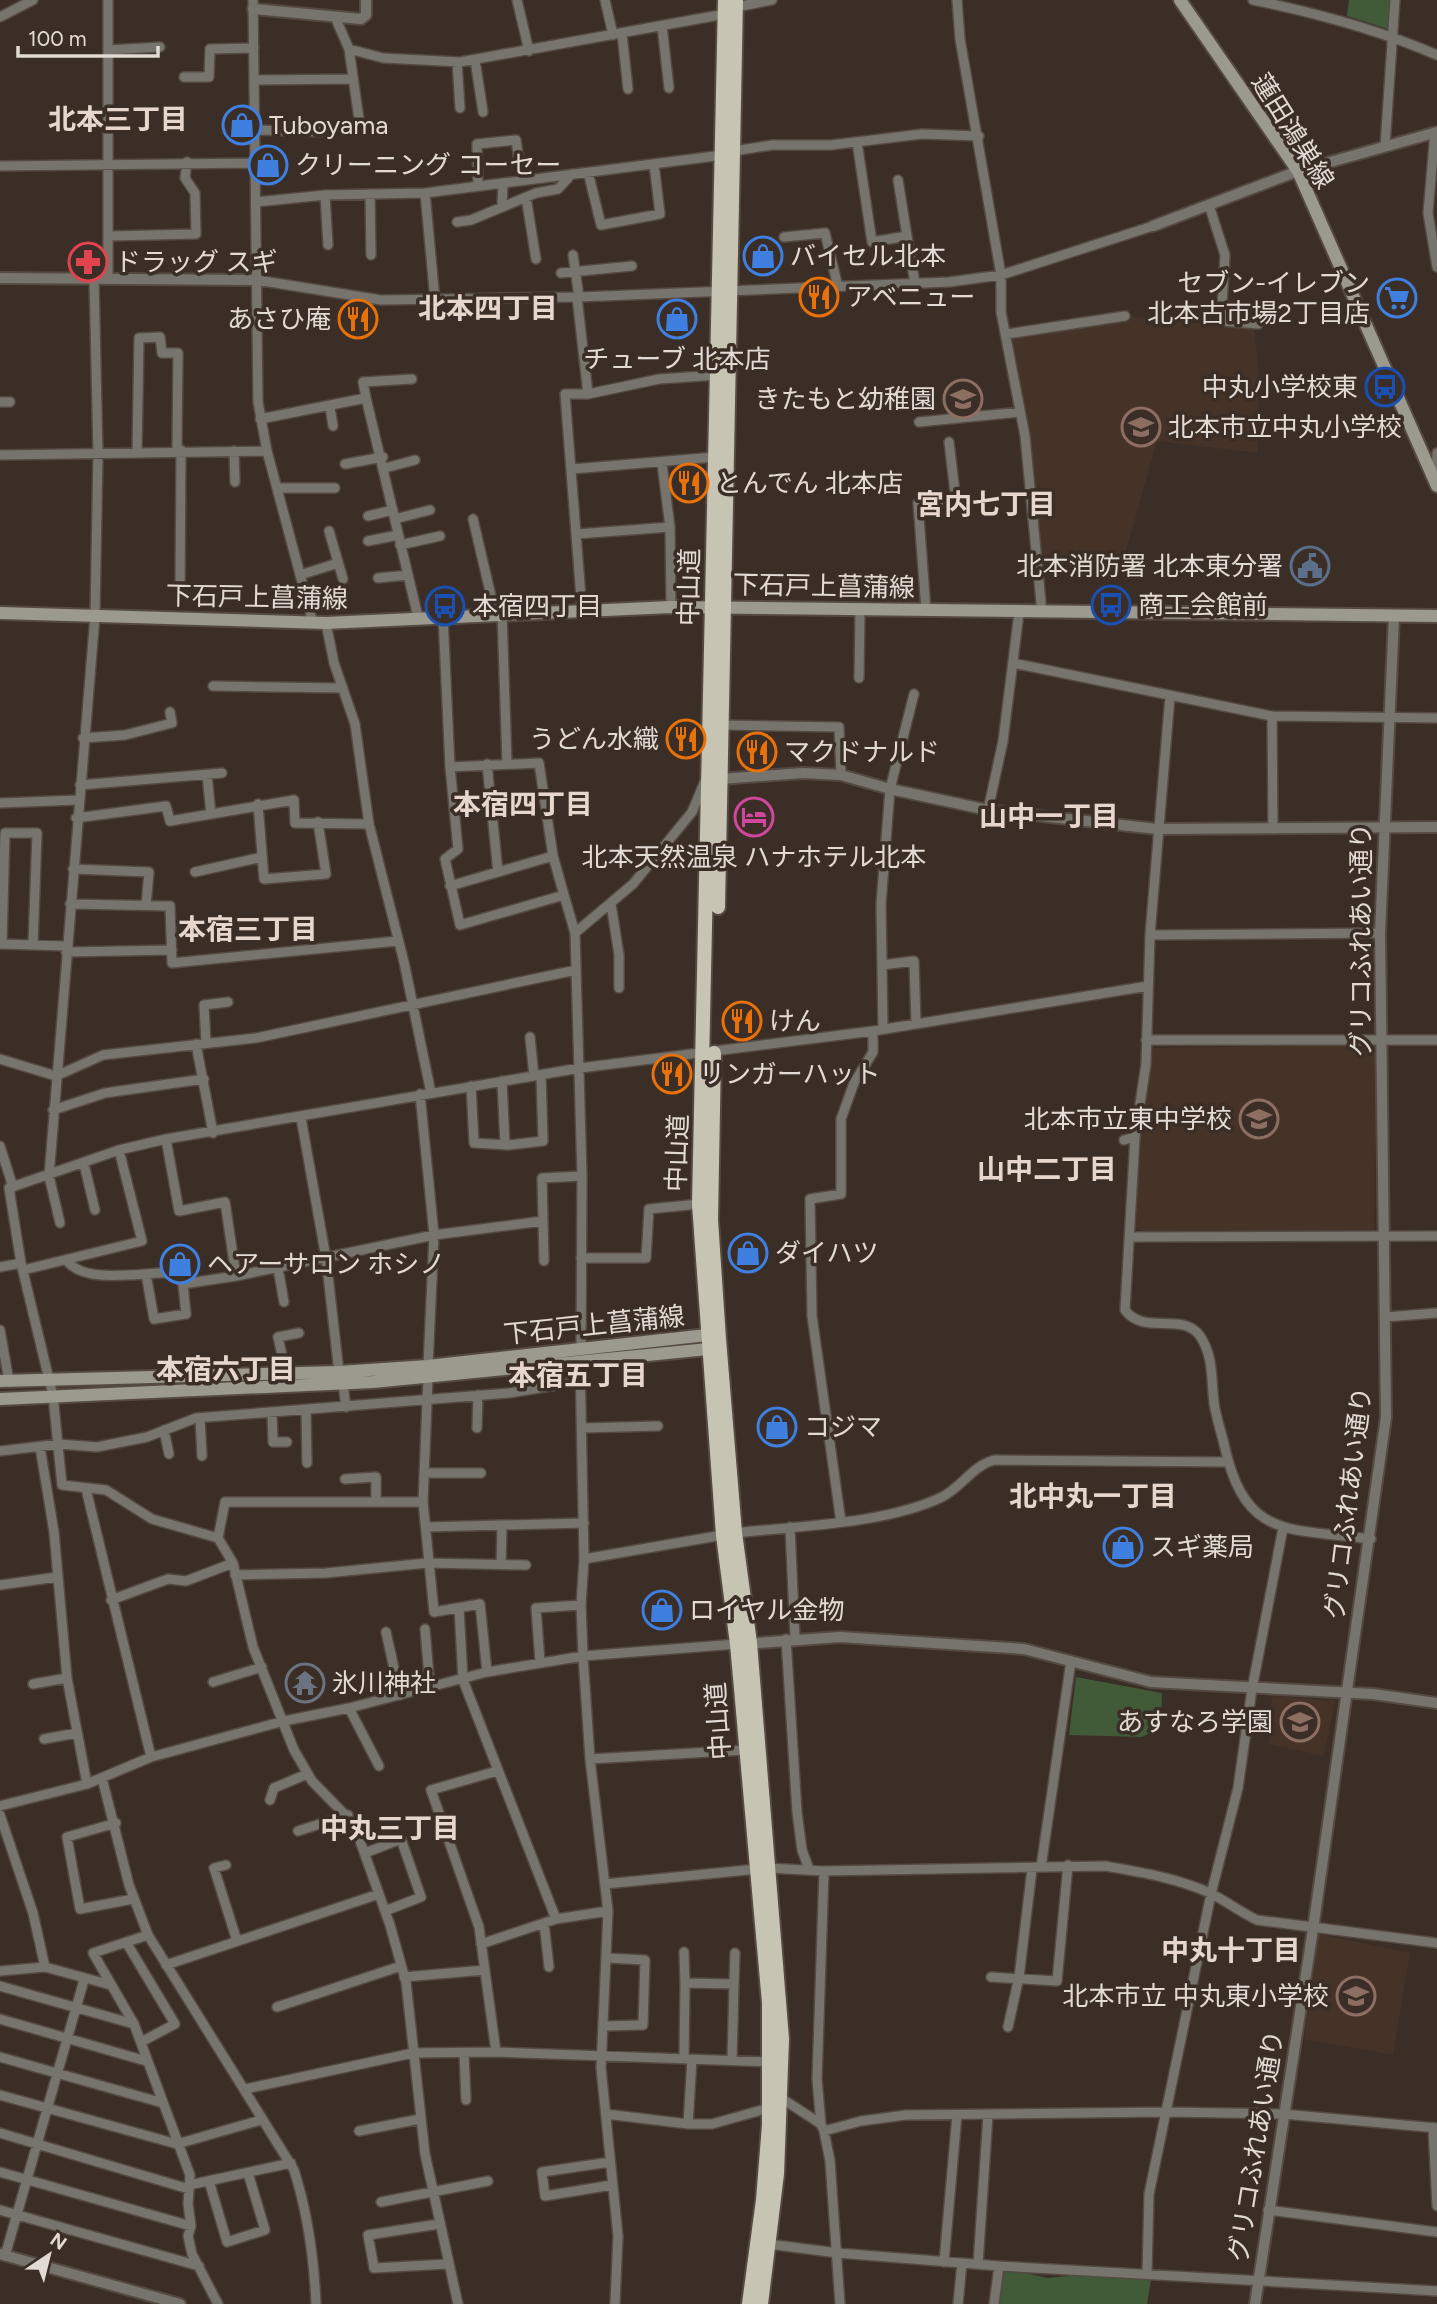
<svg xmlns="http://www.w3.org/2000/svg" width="1437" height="2304" viewBox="0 0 1437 2304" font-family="Figtree,'Noto Sans JP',sans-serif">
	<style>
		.built { fill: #463328 }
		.green { fill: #415a38 }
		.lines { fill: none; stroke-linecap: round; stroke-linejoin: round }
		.minor-casing { stroke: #554a42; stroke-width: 12 }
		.tertiary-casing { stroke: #554a42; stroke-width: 14 }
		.secondary-casing { stroke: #554a42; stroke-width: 16 }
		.trunk-casing { stroke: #554a42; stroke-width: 18 }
		.minor { stroke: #76746d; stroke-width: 9 }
		.tertiary { stroke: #76746d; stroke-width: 10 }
		.secondary { stroke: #9c998f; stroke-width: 12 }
		.trunk { stroke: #c8c4b4; stroke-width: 14 }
		.labels { text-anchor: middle; stroke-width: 7; stroke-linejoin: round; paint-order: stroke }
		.poi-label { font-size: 26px; fill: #e2dad5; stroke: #3a2e26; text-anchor: start }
		.street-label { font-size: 26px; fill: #e2dad5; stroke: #3a2e26 }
		.neighbourhood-label { font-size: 28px; font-weight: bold; fill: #e6d6cc; stroke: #3a2e26 }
	</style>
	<rect width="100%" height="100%" fill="#3a2e26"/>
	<path class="built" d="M1125 316 1254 329 1259 376 1258 453 1157 441 1123 562 1044 560 1007 334Z
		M1372 1045 1376 1051 1374 1230 1143 1232 1136 1228 1139 1141 1153 1048Z
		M1272 1696 1335 1701 1324 1756 1269 1744Z
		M1319 1934 1410 1953 1393 2055 1304 2039Z"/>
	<path class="green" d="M1349 0H1390L1388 29 1347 16Z
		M1076 1677 1162 1693 1161 1728 1142 1737 1069 1735Z
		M1005 2268 1047 2278 1090 2274 1151 2280 1147 2304H998Z"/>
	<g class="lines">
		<defs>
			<path id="minor" d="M253 0 258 402 267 451 313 623
				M517 0 529 51
				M605 0 613 35
				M957 0 960 39 1001 275V312L1025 436 1042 613
				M1253 0C1317 13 1377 29 1437 55
				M736 7 772 0
				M0 17 33 0
				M335 17 349 49 360 126
				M662 26 669 88
				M622 34 628 89
				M349 49 383 58 460 62 725 14
				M108 50 160 47
				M475 60 483 112
				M457 62 460 108
				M184 77H209L210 49 254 48
				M255 80 351 79
				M255 130 330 132
				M1435 132 1428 213 1437 267
				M857 142 872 242 907 236 915 283
				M1385 146 1395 0
				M734 151 772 145H831L922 134 979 136
				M0 166 256 163
				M588 172 601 225 660 214 654 164
				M898 180 907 236
				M478 186 477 144 516 140 522 180
				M425 193 435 300
				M370 194 371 255
				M325 195 328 245
				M526 197 536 259
				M256 202 325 195 425 193 723 155
				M1209 205 1225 255 1221 321 1258 324
				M502 206 503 183
				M457 222 471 220 536 193 558 189 572 174
				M110 236 196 234 195 193 185 178 187 162
				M784 237 825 233 838 287
				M573 255 579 297
				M561 273 632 266
				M108 278V0
				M257 280 381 300 579 297 949 282 1001 275 1153 226
				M577 297 588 394
				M1007 334 1125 316
				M366 398 363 382 412 379
				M0 402H10
				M330 407 333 426
				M260 419 366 398 418 617
				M919 422 1020 412
				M234 451 235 482
				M137 453 139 338 160 337 162 353H178L177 450
				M0 455 267 451
				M345 464 383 457
				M662 464 670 527 671 607
				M385 468 415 460
				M572 469 715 457
				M1436 480 1437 453
				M277 488H335
				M368 516 393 510
				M395 519 430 510
				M473 519 495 613
				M329 531 343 579
				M577 534 670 527
				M368 541 398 535
				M400 545 440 536
				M300 575 338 563
				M378 578 408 575
				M180 594 181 450
				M582 610 565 394H588L659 379 718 375
				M926 610 918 503 956 501 949 442
				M502 613 507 763
				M443 616 450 767 539 763 553 856 564 895 460 925 445 859 458 849 450 767
				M326 623 334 663 355 724 369 824 404 962 431 1093
				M1013 663 1272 716 1437 718
				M859 678 860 608
				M213 686 343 688
				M1170 696 1150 935 1146 1064 1135 1137 1125 1310C1144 1336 1183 1311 1200 1336 1214 1357 1211 1380 1214 1403 1216 1417 1221 1431 1224 1444 1245 1540 1288 1528 1371 1539
				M1272 716 1273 829
				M722 725 839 727 841 775
				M83 738 125 735 172 723 170 712
				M487 764 498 872
				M207 775 211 814
				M80 785 222 773
				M0 803 78 800
				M258 804 264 879 326 874 318 822
				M988 810 1003 741 1019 613
				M76 818 166 806 170 821 294 800 295 823 369 824
				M73 869 149 872 146 905
				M195 872 262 857
				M450 886 553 856
				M564 895 575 933
				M70 904 170 906 172 963 398 941
				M611 904 619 955V988
				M1150 935 1380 933
				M0 944 67 946
				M2 944 5 833H37L33 945
				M66 952 172 950
				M882 965 914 961 916 1023
				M883 1029 881 904 890 789 914 694
				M530 1037 534 1076
				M1146 1040H1437
				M206 1043 204 1005 228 1002
				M196 1044 213 1133
				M0 1059 56 1076 103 1055 256 1038 576 970
				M502 1081 505 1145
				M471 1086 474 1143 509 1145 543 1141 541 1075
				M420 1094 434 1235 428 1366
				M53 1110 105 1093 204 1079
				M301 1118 326 1258 339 1372
				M166 1139 179 1211 225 1202 236 1276
				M1124 1140 1135 1137
				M0 1146 13 1187
				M84 1164 95 1210
				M60 1223 49 1176 95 616 98 454 94 278
				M1131 1237 1437 1236
				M581 1258H646L649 1209 699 1204
				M67 1261C87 1286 146 1271 175 1273L183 1284 186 1314 154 1319 146 1274
				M544 1261 542 1178 582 1176
				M0 1267 21 1263
				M278 1268 284 1302
				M23 1270 142 1241 119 1150
				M183 1284 236 1276 434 1235 543 1221
				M1385 1317 1437 1313
				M0 1330 9 1381
				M581 1350 582 1176 575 933 633 884 692 812 705 781
				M580 1361 584 1559 581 1605 583 1656 590 1759 608 1911 601 2068 618 2236 615 2304
				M286 1373 278 1337 299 1333
				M428 1377 423 1502 434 1612 480 1604 487 1672
				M343 1384 346 1407
				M306 1411 307 1463
				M272 1413 273 1442H287
				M200 1418 202 1456
				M477 1428 478 1395
				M582 1428 658 1426
				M164 1430 169 1454
				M40 1447 54 1532 67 1678 87 1784
				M0 1451 59 1444 97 1447 147 1437 196 1418 509 1393 581 1381
				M426 1473H481
				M345 1479 376 1477V1502
				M86 1489 151 1757
				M423 1502H225L218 1538 233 1563 253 1647 294 1750 312 1781 354 1824 390 1925 406 1982 425 2154 458 2304
				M841 1522 812 1316 810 1199 841 1194V1119L854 1083 873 1052V1031
				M426 1527 584 1523
				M790 1527 795 1638
				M735 1533C797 1526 886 1524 942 1497 962 1487 972 1466 994 1460L1228 1462
				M218 1538 152 1519 106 1490 62 1485 53 1396 21 1263 9 1188 119 1150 166 1139 580 1068 873 1031 1148 986
				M584 1559 723 1535
				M501 1565 502 1526
				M235 1575 326 1573 427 1563 526 1565
				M0 1585 57 1577
				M111 1600 168 1579 186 1581 233 1563
				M459 1608 463 1680 556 1919 608 1911
				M425 1629 430 1688
				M386 1632 400 1695
				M786 1639 797 1812 802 1850 809 1869
				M540 1662 536 1608 581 1605
				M213 1682 262 1667
				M33 1684 67 1678
				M349 1708 379 1766
				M44 1739 77 1733
				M590 1759 745 1750
				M497 1771 431 1790 479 1927 496 2052 771 2062
				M102 1778 129 1885 148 1935 294 2170C308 2214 314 2258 316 2304
				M270 1800 274 1788 307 1774
				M0 1806 87 1784 151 1757 284 1721 349 1708 487 1672 583 1656 737 1644
				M0 1815 33 1913 45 1967
				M116 1823 67 1837 80 1909 133 1899
				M298 1831 348 1815
				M365 1853 401 1839 421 1897 385 1911
				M226 1865 214 1868 237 1941
				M1041 1867 1071 1661
				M824 1871 1105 1866C1140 1872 1177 1878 1210 1893 1226 1901 1240 1912 1257 1920L1437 1943
				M605 1884 768 1868 824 1871 817 2079 821 2124
				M544 1923 549 1967
				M148 1935 93 1953 134 2024 190 2175 188 2204 191 2226 188 2236 192 2254 218 2304
				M126 1942 175 2024 141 2042
				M481 1944 556 1919
				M684 1952 685 1983
				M166 1965 379 1894
				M0 1971 45 1967 111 1985
				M404 1977 485 1970
				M991 1977 1057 1981 1068 1865
				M734 1984 735 1953
				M0 1986 134 2024
				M277 2007 401 1966
				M0 2019 146 2061
				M603 2026 643 2025 645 1960 607 1958
				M1008 2027 1019 1977 1032 1869
				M464 2053 466 2100
				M0 2057 163 2103
				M684 2059 685 1983 734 1984 732 2060
				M245 2089 413 2053 496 2052
				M0 2095 177 2144 261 2120
				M781 2098 821 2124 824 2131 861 2121 906 2115 1166 2112 1283 2114 1437 2128
				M606 2114 688 2124H712L769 2108
				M688 2124 692 2059
				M1433 2128 1437 2206
				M359 2131 420 2119
				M824 2131 830 2161 840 2304
				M0 2133 189 2189
				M610 2162 542 2172 545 2196 612 2185
				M0 2172 191 2226
				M209 2181 227 2242 265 2230 248 2173
				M189 2185 291 2163
				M381 2202 488 2181
				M0 2210 199 2266
				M1268 2210 1437 2232
				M439 2224 368 2235 374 2268 448 2264
				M768 2244 838 2253 999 2266 1437 2291
				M5 2256 84 1980
				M944 2262 957 2115
				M978 2264 988 2115
				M1147 2273 1149 2194 1211 1894 1238 1788 1252 1689 1283 1528
				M958 2304 962 2263
				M994 2304 999 2266"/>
			<path id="tertiary" d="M253 9 361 19 366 15V0
				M1153 226 1298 171 1437 132
				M0 278 257 280
				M720 779 803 773 841 775 890 789 988 810 1157 829 1437 827
				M743 1644 840 1637 1024 1649 1151 1682 1373 1694 1437 1703
				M0 2254 180 2304
				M1255 2304 1313 1929 1386 1417 1380 933 1394 616"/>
			<path id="secondary" d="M1180 0 1298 171 1437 486
				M0 613 326 623 671 607 1437 616
				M0 1381 339 1372 428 1366 707 1335 719 1339 708 1349 373 1382 0 1399"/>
			<path id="trunk" d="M725 0 699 1204 723 1535 737 1644 769 2003V2125L763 2200 749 2304
				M718 907 736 0
				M714 1053 711 1220 719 1339 735 1533 750 1643 782 2039 777 2174 761 2304"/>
		</defs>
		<use href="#minor" class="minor-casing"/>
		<use href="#tertiary" class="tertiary-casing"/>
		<use href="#secondary" class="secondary-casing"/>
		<use href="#trunk" class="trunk-casing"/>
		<use href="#minor" class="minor"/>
		<use href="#tertiary" class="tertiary"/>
		<use href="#secondary" class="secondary"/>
		<use href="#trunk" class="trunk"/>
	</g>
	<defs>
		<symbol id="shop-ring" viewBox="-11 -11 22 22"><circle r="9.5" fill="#3a2e26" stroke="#3f7fe0" stroke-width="1.5"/><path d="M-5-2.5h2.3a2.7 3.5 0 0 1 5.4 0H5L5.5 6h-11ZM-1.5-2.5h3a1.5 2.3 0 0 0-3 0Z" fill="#3f7fe0"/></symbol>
		<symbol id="pharmacy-ring" viewBox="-11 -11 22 22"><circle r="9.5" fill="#3a2e26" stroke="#e0444e" stroke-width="1.5"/><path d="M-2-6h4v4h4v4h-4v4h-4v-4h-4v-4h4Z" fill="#e0444e"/></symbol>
		<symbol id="restaurant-ring" viewBox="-11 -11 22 22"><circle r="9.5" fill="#3a2e26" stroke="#e8710a" stroke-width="1.5"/><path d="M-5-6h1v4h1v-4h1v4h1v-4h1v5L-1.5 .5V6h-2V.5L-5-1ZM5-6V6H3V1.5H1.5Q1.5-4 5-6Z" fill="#e8710a"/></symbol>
		<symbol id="supermarket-ring" viewBox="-11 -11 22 22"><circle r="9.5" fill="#3a2e26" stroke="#3f7fe0" stroke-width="1.5"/><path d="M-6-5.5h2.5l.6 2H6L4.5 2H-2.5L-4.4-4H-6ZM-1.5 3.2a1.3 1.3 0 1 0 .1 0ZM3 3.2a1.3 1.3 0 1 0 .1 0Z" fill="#3f7fe0"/></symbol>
		<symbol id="bus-ring" viewBox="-11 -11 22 22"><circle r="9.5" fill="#3a2e26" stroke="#1a4fb4" stroke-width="1.5"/><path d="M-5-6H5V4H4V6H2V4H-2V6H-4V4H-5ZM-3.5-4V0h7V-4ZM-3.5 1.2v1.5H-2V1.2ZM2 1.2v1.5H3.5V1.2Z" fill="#1a4fb4"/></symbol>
		<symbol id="school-ring" viewBox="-11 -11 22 22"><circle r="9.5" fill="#3a2e26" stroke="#8d6e63" stroke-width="1.5"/><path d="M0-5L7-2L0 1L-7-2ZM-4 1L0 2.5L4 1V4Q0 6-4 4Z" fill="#8d6e63"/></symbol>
		<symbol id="civic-ring" viewBox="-11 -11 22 22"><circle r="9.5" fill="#3a2e26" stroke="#5c6f8a" stroke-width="1.5"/><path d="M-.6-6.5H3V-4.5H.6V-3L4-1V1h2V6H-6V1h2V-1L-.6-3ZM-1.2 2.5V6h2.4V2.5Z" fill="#5c6f8a"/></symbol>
		<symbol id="hotel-ring" viewBox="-11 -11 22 22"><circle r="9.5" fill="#3a2e26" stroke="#d1479c" stroke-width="1.5"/><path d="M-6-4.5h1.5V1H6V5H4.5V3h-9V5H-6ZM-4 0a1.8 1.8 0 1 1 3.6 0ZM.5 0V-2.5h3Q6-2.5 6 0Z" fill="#d1479c"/></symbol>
		<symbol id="temple-ring" viewBox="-11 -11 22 22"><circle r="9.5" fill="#3a2e26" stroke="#6b7280" stroke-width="1.5"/><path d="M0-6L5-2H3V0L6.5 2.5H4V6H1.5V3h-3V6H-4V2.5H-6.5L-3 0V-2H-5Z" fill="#6b7280"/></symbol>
	</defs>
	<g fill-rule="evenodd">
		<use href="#shop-ring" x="220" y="103" width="44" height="44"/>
		<use href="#shop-ring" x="246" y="143" width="44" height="44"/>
		<use href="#shop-ring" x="741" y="234" width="44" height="44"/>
		<use href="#pharmacy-ring" x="66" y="240" width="44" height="44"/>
		<use href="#restaurant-ring" x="797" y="275" width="44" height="44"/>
		<use href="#supermarket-ring" x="1375" y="276" width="44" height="44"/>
		<use href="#restaurant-ring" x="336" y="297" width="44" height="44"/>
		<use href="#shop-ring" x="655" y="297" width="44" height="44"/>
		<use href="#bus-ring" x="1363" y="365" width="44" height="44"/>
		<use href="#school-ring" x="941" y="377" width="44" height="44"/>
		<use href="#school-ring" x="1119" y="405" width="44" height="44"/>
		<use href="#restaurant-ring" x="667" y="461" width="44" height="44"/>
		<use href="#civic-ring" x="1288" y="544" width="44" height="44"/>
		<use href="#bus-ring" x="1089" y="583" width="44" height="44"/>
		<use href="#bus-ring" x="423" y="584" width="44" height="44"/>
		<use href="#restaurant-ring" x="664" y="717" width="44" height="44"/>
		<use href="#restaurant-ring" x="735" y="730" width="44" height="44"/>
		<use href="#hotel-ring" x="732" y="795" width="44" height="44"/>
		<use href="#restaurant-ring" x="720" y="999" width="44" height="44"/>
		<use href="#restaurant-ring" x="650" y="1052" width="44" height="44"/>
		<use href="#school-ring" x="1237" y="1097" width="44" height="44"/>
		<use href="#shop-ring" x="726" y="1231" width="44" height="44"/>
		<use href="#shop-ring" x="158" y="1242" width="44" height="44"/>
		<use href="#shop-ring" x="755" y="1405" width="44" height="44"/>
		<use href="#shop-ring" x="1101" y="1525" width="44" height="44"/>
		<use href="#shop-ring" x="640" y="1588" width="44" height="44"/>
		<use href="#temple-ring" x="283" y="1661" width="44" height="44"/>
		<use href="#school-ring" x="1278" y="1700" width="44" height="44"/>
		<use href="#school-ring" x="1334" y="1974" width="44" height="44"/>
	</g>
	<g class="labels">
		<g class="poi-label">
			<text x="269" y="134">Tuboyama</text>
			<text x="295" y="174">クリーニング コーセー</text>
			<text x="790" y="265">バイセル北本</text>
			<text x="115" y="271">ドラッグ スギ</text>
			<text x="1370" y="292" text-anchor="end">セブン-イレブン<tspan x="1370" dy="30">北本古市場2丁目店</tspan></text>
			<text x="846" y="306">アベニュー</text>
			<text x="331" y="328" text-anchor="end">あさひ庵</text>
			<text x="677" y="368" text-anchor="middle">チューブ 北本店</text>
			<text x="1358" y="396" text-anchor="end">中丸小学校東</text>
			<text x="936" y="408" text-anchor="end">きたもと幼稚園</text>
			<text x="1168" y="436">北本市立中丸小学校</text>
			<text x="716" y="492">とんでん 北本店</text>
			<text x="1283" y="575" text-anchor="end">北本消防署 北本東分署</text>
			<text x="1138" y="614">商工会館前</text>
			<text x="472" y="615">本宿四丁目</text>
			<text x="659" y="748" text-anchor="end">うどん水織</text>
			<text x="784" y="761">マクドナルド</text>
			<text x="754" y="866" text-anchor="middle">北本天然温泉 ハナホテル北本</text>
			<text x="769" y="1030">けん</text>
			<text x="699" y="1083">リンガーハット</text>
			<text x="1232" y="1128" text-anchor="end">北本市立東中学校</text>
			<text x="775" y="1262">ダイハツ</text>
			<text x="207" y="1273">ヘアーサロン ホシノ</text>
			<text x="804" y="1436">コジマ</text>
			<text x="1150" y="1556">スギ薬局</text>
			<text x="689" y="1619">ロイヤル金物</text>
			<text x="332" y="1692">氷川神社</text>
			<text x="1273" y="1731" text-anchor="end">あすなろ学園</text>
			<text x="1329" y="2005" text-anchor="end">北本市立 中丸東小学校</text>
		</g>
		<g class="street-label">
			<text transform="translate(1293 131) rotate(58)" y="9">蓮田鴻巣線</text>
			<text transform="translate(824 586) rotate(1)" y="9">下石戸上菖蒲線</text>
			<text transform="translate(689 587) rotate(-89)" y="9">中山道</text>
			<text transform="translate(257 597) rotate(1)" y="9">下石戸上菖蒲線</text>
			<text transform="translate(1361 940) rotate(-90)" y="9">グリコふれあい通り</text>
			<text transform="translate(677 1153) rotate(-88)" y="9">中山道</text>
			<text transform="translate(594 1325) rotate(-6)" y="9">下石戸上菖蒲線</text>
			<text transform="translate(1348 1503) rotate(-83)" y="9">グリコふれあい通り</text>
			<text transform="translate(718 1721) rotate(-94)" y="9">中山道</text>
			<text transform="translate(1256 2146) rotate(-81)" y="9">グリコふれあい通り</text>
		</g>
		<g class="neighbourhood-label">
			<text x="118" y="129">北本三丁目</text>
			<text x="488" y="318">北本四丁目</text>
			<text x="986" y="514">宮内七丁目</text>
			<text x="523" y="814">本宿四丁目</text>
			<text x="1049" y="826">山中一丁目</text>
			<text x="248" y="939">本宿三丁目</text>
			<text x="1047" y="1179">山中二丁目</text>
			<text x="226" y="1379">本宿六丁目</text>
			<text x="578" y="1385">本宿五丁目</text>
			<text x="1093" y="1506">北中丸一丁目</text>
			<text x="390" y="1838">中丸三丁目</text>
			<text x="1231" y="1960">中丸十丁目</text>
		</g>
	</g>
	<g transform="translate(49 2255) rotate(35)" stroke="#3a2e26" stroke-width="5" paint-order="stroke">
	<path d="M0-5L12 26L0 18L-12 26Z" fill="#e2dad5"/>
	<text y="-10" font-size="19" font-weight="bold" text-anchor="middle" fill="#e2dad5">N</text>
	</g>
	<path d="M18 46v10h140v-10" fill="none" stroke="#e2dad5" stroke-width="3.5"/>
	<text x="28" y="46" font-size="21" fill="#e2dad5" stroke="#3a2e26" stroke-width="5" paint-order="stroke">100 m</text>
</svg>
